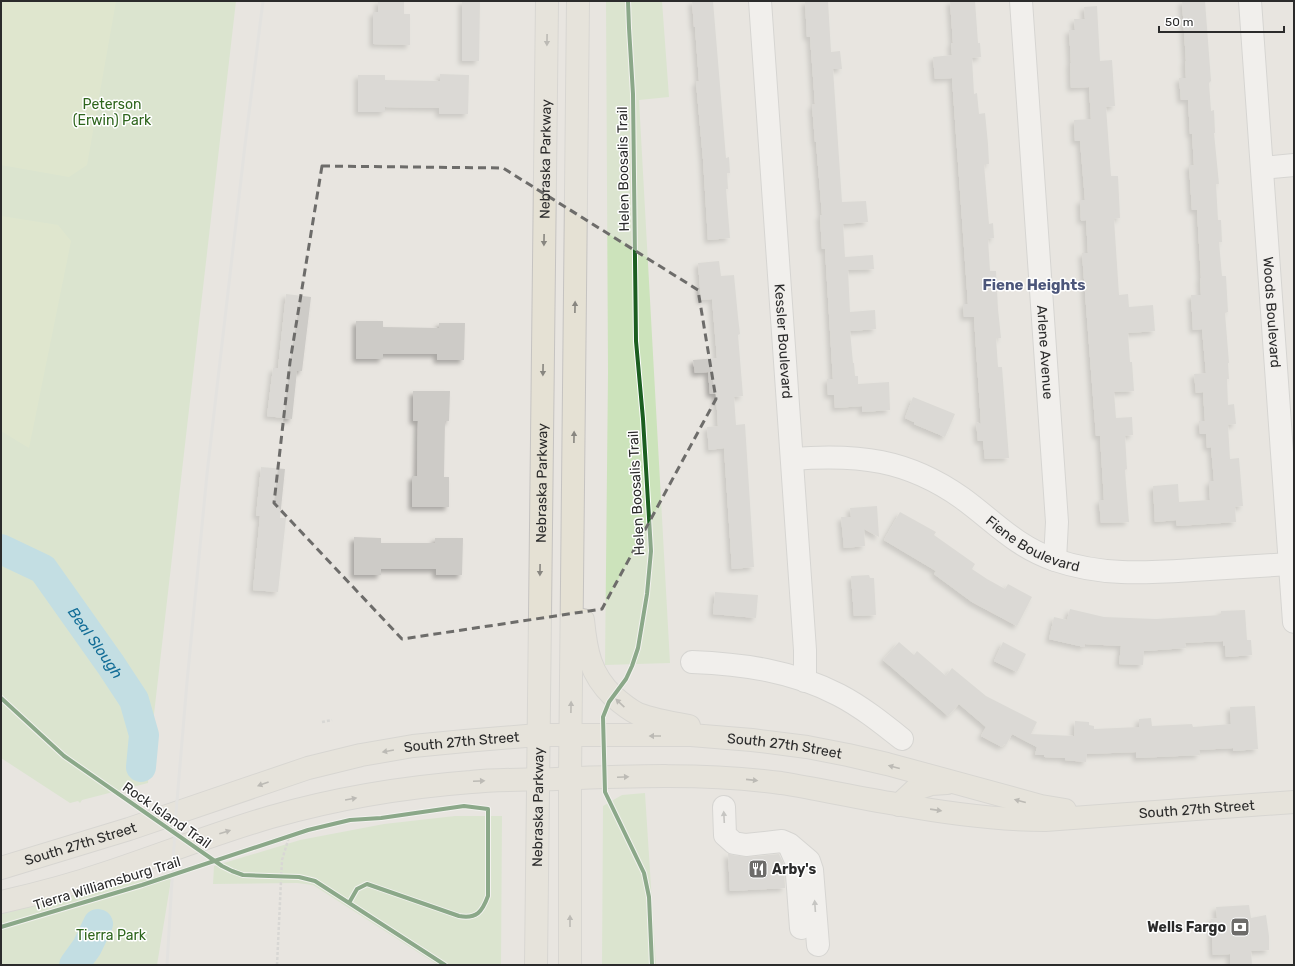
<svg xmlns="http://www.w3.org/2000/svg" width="1295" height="966" viewBox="0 0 1295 966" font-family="Rubik,sans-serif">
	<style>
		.green { fill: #cce3bb }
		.pitch { fill: #d6e7b8 }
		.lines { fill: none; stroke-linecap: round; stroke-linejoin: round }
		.river { stroke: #97d5e7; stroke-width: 30 }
		.building { fill: #cdcbc7; filter: url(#shadow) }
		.minor-casing { stroke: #c2c1c1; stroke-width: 24 }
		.major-casing { stroke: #c5c3c1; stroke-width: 24 }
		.path { stroke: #c6c6c6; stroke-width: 2.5; stroke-dasharray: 3 2; stroke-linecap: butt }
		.minor { stroke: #fcfbfa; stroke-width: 22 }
		.major { stroke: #e5e1d4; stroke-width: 22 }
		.rail { stroke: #deddde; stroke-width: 3 }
		.cycleway-casing { stroke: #fff; stroke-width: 6 }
		.cycleway { stroke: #1b5e20; stroke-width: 4 }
		.oneway { fill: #888680 }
		.oneway2 { fill: #9e9d9d }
		.marked { fill: none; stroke: #6d6c6a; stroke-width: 3; stroke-dasharray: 8 5; stroke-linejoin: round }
		.labels { text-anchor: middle; stroke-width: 3; stroke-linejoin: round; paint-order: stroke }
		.park-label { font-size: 14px; fill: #2e651d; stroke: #fff }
		.street-label { font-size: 14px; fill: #2b2b2b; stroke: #fff }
		.poi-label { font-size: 14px; font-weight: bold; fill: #2b2b2b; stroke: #fff; text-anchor: start }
		.neighbourhood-label { font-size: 15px; font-weight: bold; fill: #4c567a; stroke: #fff }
		.water-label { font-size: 15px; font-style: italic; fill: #126d97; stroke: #fff }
	</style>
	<defs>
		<filter id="shadow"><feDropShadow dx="-3.5" dy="3.5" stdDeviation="2" flood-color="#0004"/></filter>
	</defs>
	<rect width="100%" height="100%" fill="#e8e5e0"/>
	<path class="green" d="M1 1H236L150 749 148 783 82 800 80 803 78 801 70 803 1 758Z
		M606 1H662L669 97 639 100 670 663 605 665 608 373Z
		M645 793 656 965H602L603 806 622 795Z
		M455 816H502L501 965H438L313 885 297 883 213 884 214 866 300 840 384 824Z
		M172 874 157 965H1V908Z"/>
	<path class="pitch" d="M1 1H116L87 165 69 177 1 165Z
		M1 216 58 225 71 241 29 448 1 431Z"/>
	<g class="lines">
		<g class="river">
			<path id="s1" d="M1 549 43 569 111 665 134 700 144 735 141 767"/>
			<path d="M74 965 87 947 98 924"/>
		</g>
	</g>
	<path class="building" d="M378 1H404V14H410V45L373 44V12H378Z
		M462 1H480L479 61H462Z
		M692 1H713L726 158 729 157 730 173H727L728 189H726L730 238 708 240 703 159 696 82 699 81 695 27H694Z
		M805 1H828L831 52 840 51 842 69H833L842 202 866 201 868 222 843 224 845 257 873 255 874 269 848 270 850 312 875 310 876 329 850 331 853 363H854L855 376H858V384L889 382 890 410 862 412V406L835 408 834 395H828L827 379H833L832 364 825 249H822L820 215H822L816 142H815L812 105 815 104 810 37H807Z
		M950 1H975L978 43H980L981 57 972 58 974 94 977 93 979 114 985 113 988 144 989 164H984L989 224 993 223 994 238 988 239 990 271H996L998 309 1001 338H996L998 367H1002L1009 458 985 459 983 441H978L976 422 981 424 974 317H964L963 304H968L952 78 935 79 933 57 952 55 951 43H953Z
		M1182 1H1205L1211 81 1209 83 1211 111 1214 110 1215 133H1214L1219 184H1216L1218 220H1221L1222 242H1219L1222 276H1226L1228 312 1225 313 1229 363H1228L1229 379H1227L1228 405 1234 404 1236 424 1228 425 1230 459 1239 458 1243 506 1235 507 1236 522 1177 526 1176 520 1155 522 1153 486 1178 484 1179 502 1210 500 1209 481H1214L1211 447 1207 448 1206 434H1200L1199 421H1205L1203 392 1196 393 1194 374 1206 373 1202 329 1193 330 1191 295H1201L1200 278H1201L1197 210H1192L1189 165H1194L1192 134H1190L1188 100H1181L1179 78H1186L1185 61H1186Z
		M1097 6 1100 61 1112 60 1115 106 1106 107 1111 176H1118L1120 218 1114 219 1119 295 1128 294 1129 307 1153 305 1155 331 1128 333 1130 362H1132L1134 391 1114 392 1116 418 1132 417 1133 435 1125 436 1127 469 1125 470 1129 522 1101 523 1099 500H1104L1100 436H1096L1082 253H1088L1086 220 1081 221 1080 200H1085L1080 141H1075L1074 120 1091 119 1089 87 1071 88 1070 63H1071L1069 30H1075L1074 19H1085L1084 7Z
		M440 74 469 75 468 114H439V108L385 107V112H358V75H385V80L440 81Z
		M719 261 721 276 734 275 738 317 740 334 738 335 743 396 734 397 736 425 745 424 754 567 732 569 724 448 709 450 707 427 718 426 716 394H710L708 372 695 373 693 360 717 358 712 299 701 300 698 263Z
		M286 294 311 297 302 371H297L292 419 267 416 273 368H278Z
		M356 321H383V327L439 328V323H465L464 360H437V354H383V359H356Z
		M413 391H450L449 421H445L444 477H449V507H412V476H417L418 421H413Z
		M913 397 955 414 945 437 914 424V422L905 418Z
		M261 467 285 469 280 518H286L278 592 253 590 260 516H256Z
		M877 506 879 537 864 529 865 546 844 548 841 517H851L850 508Z
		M900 512 936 532 934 535 975 564 972 569 987 579 1005 589 1008 584 1032 597 1017 626 972 602 934 574 936 571 884 540Z
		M354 537 381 538V543H435V538H463L462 575H436V569H381V575H354Z
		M869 575 870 578H874L876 615 854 616 851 576Z
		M715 592 758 595 756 618 713 614Z
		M1070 609 1104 617 1156 619 1221 615V611L1245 610 1247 640H1251L1252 655 1226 657 1225 645 1223 646V641L1185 643 1186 648 1144 651 1143 665 1119 664 1121 646 1085 644 1084 647 1049 639 1054 617 1067 620Z
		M899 642 914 655 917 651 946 676 952 668 986 696 1037 722 1031 734 1074 736 1075 721 1089 722V725L1094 726V729L1139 727V719L1151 718 1152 726 1192 724 1193 727 1231 724 1230 707 1255 706 1258 749 1233 751V748L1199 750 1200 755 1136 758V752L1087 754 1086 762 1065 760V758L1044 757V755H1035L1037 747 1012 734 1006 745 1004 744 1002 747 981 736 986 727 959 704 948 716 883 660Z
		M1003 642 1026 654 1017 672 994 661Z
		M728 853 732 855 747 857 779 854 784 864 785 888 730 891Z
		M1249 905 1251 918 1266 915 1269 936V950L1251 951 1252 965H1230V954L1213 955 1211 919 1217 918 1216 907Z"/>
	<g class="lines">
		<defs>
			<g id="minor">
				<path id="s2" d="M760 1 805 650V681"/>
				<path id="s3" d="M1021 1 1057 522 1055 560"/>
				<path id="s4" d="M1250 1 1294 622"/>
				<path d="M1262 168 1294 165"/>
				<path id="s5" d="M792 459C858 454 907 459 962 498 995 522 1015 546 1055 560 1102 576 1144 573 1193 570 1225 568 1257 566 1290 564"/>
				<path d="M692 662C743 664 793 671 839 695 862 707 882 723 902 739"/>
				<path d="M724 807 725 835 734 843 746 845 782 841 789 844 809 861 812 870 818 945"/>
				<path d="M789 845 796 861 801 928"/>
			</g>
			<g id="major">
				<path d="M583 620C586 651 590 674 613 696 621 703 628 709 638 714 654 720 672 723 689 726"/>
				<path d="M899 805 916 789 931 784 947 783"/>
				<path id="s6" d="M1 868 129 829 308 768 361 755 413 746 465 741 538 735H691L752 740 807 747 848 755 887 764 1041 806 1065 810"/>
				<path id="s7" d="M1 902C37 894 74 884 109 872 163 854 216 833 271 817 334 799 406 787 471 782 499 779 528 780 556 779 631 776 706 773 781 783 819 789 858 798 896 804 945 813 995 820 1045 820L1294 802"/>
				<path id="s8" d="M536 965 547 1"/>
				<path d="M570 965V778L578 1"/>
			</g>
		</defs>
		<use href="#minor" class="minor-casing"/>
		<use href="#major" class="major-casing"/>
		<path class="path" d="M322 722 332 720
			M277 965 282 860 289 837"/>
		<use href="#minor" class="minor"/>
		<use href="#major" class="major"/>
		<path class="rail" d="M167 965 176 813 187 682 207 474 245 145 263 1"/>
		<defs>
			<path id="cycleway" d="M628 1 629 28 633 94 636 341 643 419 651 551 647 594 638 648 632 666 626 679 609 702 603 717 605 792 644 873 649 897 652 965
				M1 698 64 756 222 866 232 871 243 875 299 877 315 881 445 965
				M1 927 142 885 308 830 350 820 381 818 464 806 488 809V896C482 912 477 919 459 916L367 884 357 889 349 903"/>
		</defs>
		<use href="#cycleway" class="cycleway-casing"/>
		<use href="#cycleway" class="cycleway"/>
	</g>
	<defs><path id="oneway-solid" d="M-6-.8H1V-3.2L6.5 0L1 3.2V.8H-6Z"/></defs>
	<g class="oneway">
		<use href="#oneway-solid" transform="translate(547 40) rotate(91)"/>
		<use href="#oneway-solid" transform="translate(544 240) rotate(91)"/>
		<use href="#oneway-solid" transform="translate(575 307) rotate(-89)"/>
		<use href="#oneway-solid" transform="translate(543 370) rotate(91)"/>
		<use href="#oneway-solid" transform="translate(574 437) rotate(-89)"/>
		<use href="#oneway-solid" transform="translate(540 570) rotate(91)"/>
		<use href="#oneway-solid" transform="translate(620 703) rotate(-137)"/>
		<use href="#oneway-solid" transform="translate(571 707) rotate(-89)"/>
		<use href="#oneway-solid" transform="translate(655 736) rotate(180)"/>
		<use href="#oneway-solid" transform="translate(388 751) rotate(170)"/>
		<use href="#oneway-solid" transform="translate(894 767) rotate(-165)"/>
		<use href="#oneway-solid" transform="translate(623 777) rotate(-2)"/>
		<use href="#oneway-solid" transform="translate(752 780) rotate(6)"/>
		<use href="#oneway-solid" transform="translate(479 781) rotate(-2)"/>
		<use href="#oneway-solid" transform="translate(263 784) rotate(160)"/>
		<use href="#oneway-solid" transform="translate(351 799) rotate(-10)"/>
		<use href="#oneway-solid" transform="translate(1020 801) rotate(-165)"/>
		<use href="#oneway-solid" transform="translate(936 810) rotate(8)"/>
		<use href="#oneway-solid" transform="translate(225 832) rotate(-18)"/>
		<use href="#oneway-solid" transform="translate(570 921) rotate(-90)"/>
	</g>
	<g class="oneway2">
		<use href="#oneway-solid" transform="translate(724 817) rotate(-93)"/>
		<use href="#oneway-solid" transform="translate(815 906) rotate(-94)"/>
	</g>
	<path d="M0 0H1295V966H0ZM322 166 503 168 698 290 716 399 602 609 402 639 274 503 290 362Z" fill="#e8e5e0" fill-opacity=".55" fill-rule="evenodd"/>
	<path class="marked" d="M322 166 503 168 698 290 716 399 602 609 402 639 274 503 290 362Z"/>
	<defs>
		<symbol id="restaurant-square" viewBox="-11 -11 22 22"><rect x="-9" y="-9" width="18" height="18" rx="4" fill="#6d6c6a" stroke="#fff"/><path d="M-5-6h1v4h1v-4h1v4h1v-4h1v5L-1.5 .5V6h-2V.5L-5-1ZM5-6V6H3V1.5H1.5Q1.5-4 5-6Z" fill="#fff"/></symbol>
		<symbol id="bank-square" viewBox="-11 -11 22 22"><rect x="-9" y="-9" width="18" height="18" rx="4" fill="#6d6c6a" stroke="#fff"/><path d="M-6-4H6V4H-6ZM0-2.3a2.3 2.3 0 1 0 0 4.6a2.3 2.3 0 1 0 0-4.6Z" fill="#fff"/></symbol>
	</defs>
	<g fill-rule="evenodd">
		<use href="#restaurant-square" x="747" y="858" width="22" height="22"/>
		<use href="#bank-square" x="1229" y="916" width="22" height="22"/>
	</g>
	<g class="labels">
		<g class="park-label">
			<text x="112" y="109">Peterson<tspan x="112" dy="16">(Erwin) Park</tspan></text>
			<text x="111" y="940">Tierra Park</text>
		</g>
		<g class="street-label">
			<text dy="5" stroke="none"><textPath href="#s8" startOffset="806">Nebraska Parkway</textPath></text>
			<text transform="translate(623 169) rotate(-91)" y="5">Helen Boosalis Trail</text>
			<text dy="5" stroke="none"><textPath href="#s4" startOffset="312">Woods Boulevard</textPath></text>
			<text dy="5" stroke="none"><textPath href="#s2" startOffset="341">Kessler Boulevard</textPath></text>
			<text dy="5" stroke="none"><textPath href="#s3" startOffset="352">Arlene Avenue</textPath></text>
			<text dy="5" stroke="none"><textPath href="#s8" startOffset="482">Nebraska Parkway</textPath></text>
			<text transform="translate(636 493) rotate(-93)" y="5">Helen Boosalis Trail</text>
			<text dy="5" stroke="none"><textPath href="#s5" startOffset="264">Fiene Boulevard</textPath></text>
			<text dy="5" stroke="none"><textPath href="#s6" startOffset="479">South 27th Street</textPath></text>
			<text dy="5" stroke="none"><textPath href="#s6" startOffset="803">South 27th Street</textPath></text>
			<text dy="5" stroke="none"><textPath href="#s8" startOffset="158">Nebraska Parkway</textPath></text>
			<text dy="5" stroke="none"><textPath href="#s7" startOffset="1216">South 27th Street</textPath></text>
			<text transform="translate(167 815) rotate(35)" y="5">Rock Island Trail</text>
			<text dy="5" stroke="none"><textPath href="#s6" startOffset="83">South 27th Street</textPath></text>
			<text transform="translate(107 883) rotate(-17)" y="5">Tierra Williamsburg Trail</text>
		</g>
		<g class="poi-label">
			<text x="772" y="874">Arby's</text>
			<text x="1226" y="932" text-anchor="end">Wells Fargo</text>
		</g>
		<g class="neighbourhood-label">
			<text x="1034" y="290">Fiene Heights</text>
		</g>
		<g class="water-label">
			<text dy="5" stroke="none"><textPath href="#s1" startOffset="137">Beal Slough</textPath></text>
		</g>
	</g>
	<rect width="1295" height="966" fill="none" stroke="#2b2b2b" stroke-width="4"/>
	<path d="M1159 26v6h125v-6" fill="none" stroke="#2b2b2b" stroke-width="2"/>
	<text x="1165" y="26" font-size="12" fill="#2b2b2b" stroke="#ffffff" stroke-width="3" paint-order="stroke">50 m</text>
</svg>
